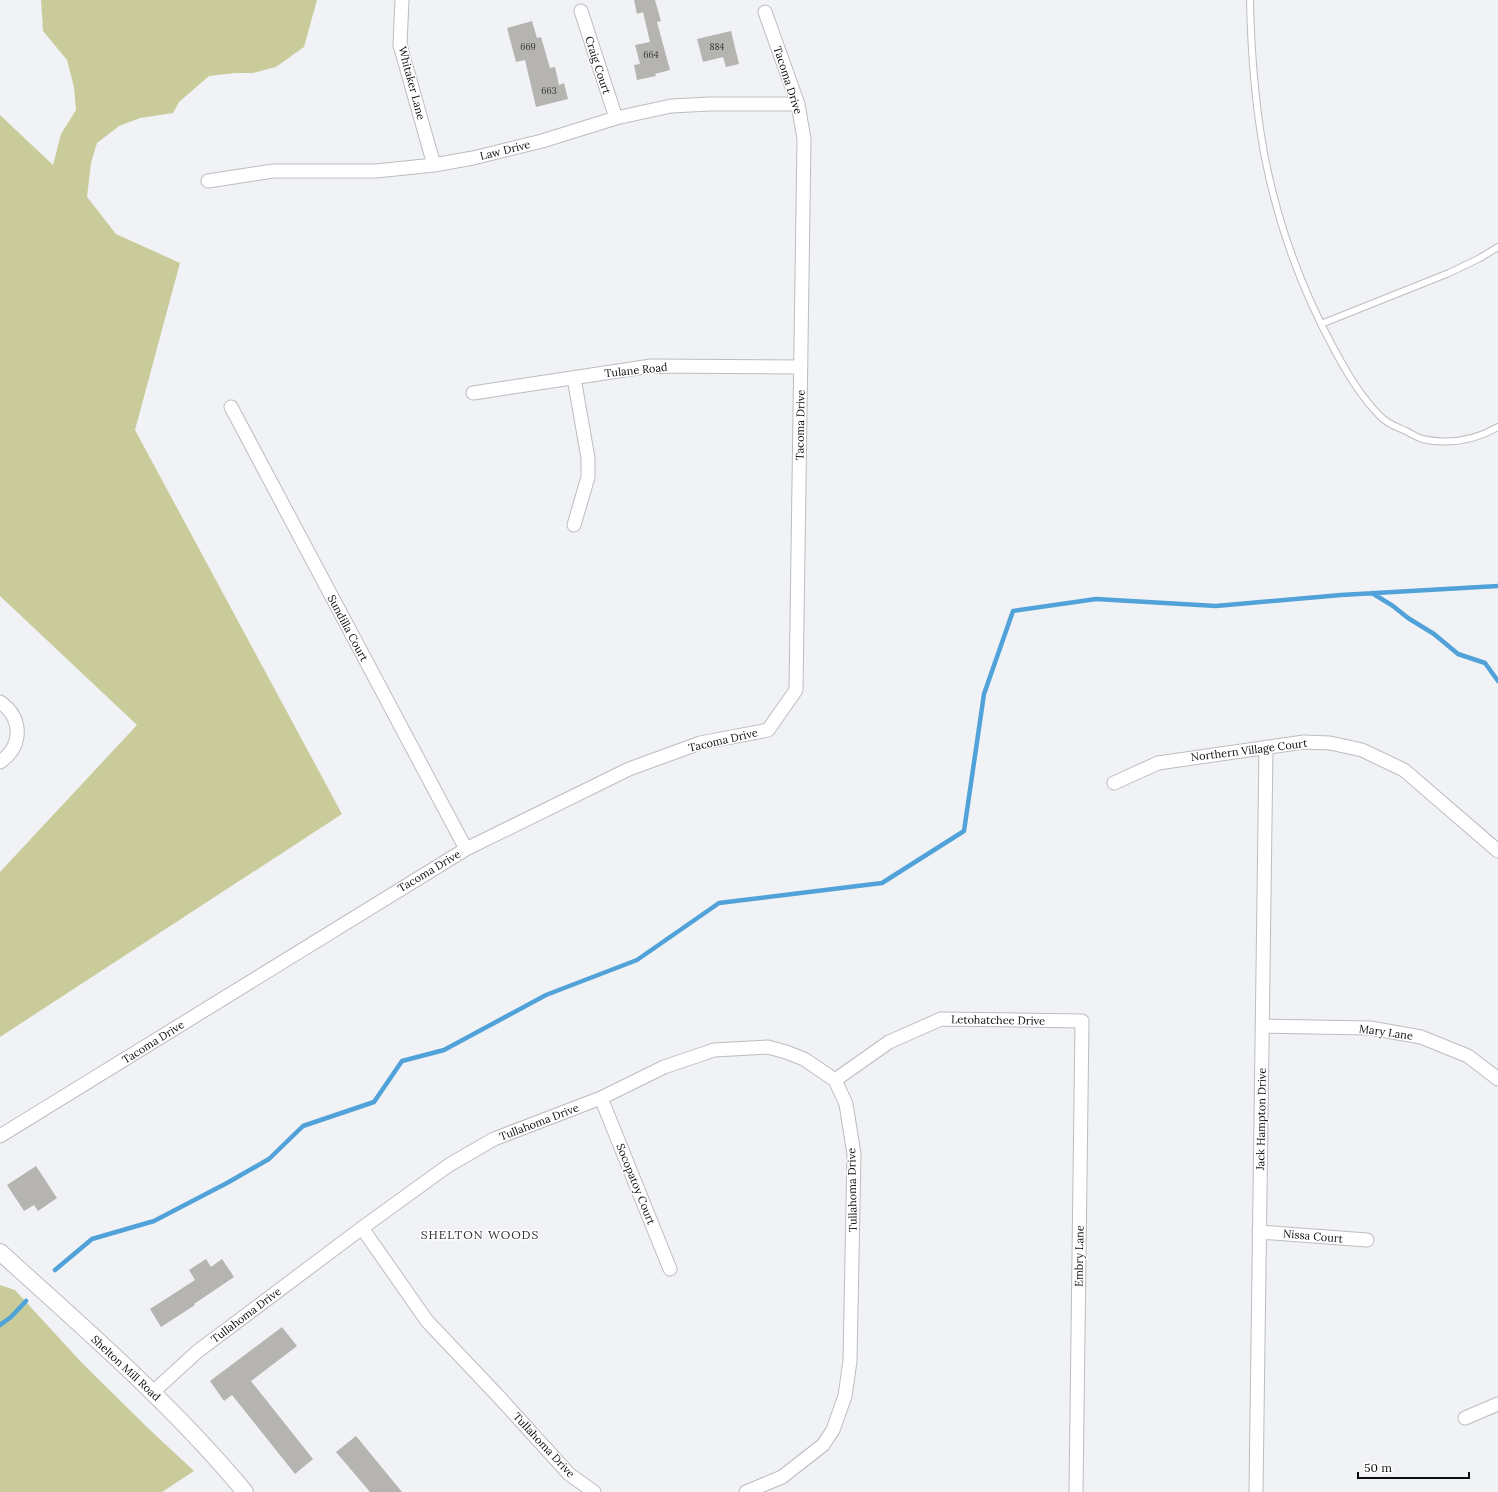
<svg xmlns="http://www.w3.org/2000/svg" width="1498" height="1492" viewBox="0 0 1498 1492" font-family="Lora,serif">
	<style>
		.green { fill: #c9cc9a }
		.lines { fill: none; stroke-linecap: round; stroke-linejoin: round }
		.stream { stroke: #51a2d8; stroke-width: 4.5 }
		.building { fill: #b6b4b0 }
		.service-casing { stroke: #bbbdc1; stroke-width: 8 }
		.minor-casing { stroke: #bbbdc1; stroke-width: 15 }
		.tertiary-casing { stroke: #bbbdc1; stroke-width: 18 }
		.service { stroke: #fff; stroke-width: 6 }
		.minor { stroke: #fff; stroke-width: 13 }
		.tertiary { stroke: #fff; stroke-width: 16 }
		.labels { text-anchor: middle; stroke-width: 3; stroke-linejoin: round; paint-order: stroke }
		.number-label { font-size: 9px; fill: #363636 }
		.street-label { font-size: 11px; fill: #0b0c0d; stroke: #fff }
		.neighbourhood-label { font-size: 12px; letter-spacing: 1px; fill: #2f3133; stroke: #fff }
	</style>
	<rect width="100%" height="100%" fill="#f0f2f6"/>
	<path class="green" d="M41 0H317L304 47 276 67 253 73H235L209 76 179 102 173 113 140 118 119 126 97 143 91 163 87 197 116 234 180 263 135 430 342 814 0 1037V872L137 725 0 596V115L53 165 61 134 76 110 74 87 67 60 43 31Z
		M0 1285 15 1290 82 1363 150 1430 194 1471 162 1492H0Z"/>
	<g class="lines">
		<path class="stream" d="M1372 593 1393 606 1408 618 1434 634 1458 654 1485 663 1498 681
			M55 1270 92 1239 154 1221 227 1183 269 1159 303 1126 374 1102 402 1061 444 1050 546 995 637 960 719 903 882 883 964 831 984 694 1013 611 1096 599 1216 606 1341 595 1498 586
			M0 1325 11 1317 26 1301"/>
	</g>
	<path class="building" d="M634 0H655L661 21 657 22 670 70 655 74 656 76 637 80 634 65 640 64 635 45 650 42 643 12 637 14Z
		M532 21 537 38 541 37 550 68 555 67 559 85 564 83 568 99 536 107 525 60 516 62 507 28Z
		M731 31 739 64 726 67 723 57 703 62 697 39Z
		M36 1166 57 1198 38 1211 34 1205 24 1211 7 1185Z
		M206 1259 211 1267 222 1259 234 1277 194 1304 195 1305 161 1327 150 1309 195 1280 189 1270Z
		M282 1327 297 1346 251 1381 313 1459 295 1474 232 1395 224 1401 210 1381Z
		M356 1436 402 1492H370L336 1452Z"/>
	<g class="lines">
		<defs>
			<path id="service" d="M1250 0C1251 52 1255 103 1264 153 1277 222 1301 288 1334 349 1347 373 1361 397 1380 416 1387 424 1397 427 1406 431 1411 434 1417 437 1422 439 1449 445 1475 440 1498 427
				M1321 324 1449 273 1480 258 1498 247"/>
			<path id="minor" d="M402 0 400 45 434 165
				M581 11 616 118
				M208 181 273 171H376L434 165 473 158 542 141 616 118 671 106 710 104H798
				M574 378 588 458V477L574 525
				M473 393 651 366 801 367
				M231 407 466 849
				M0 702C23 718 23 746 0 762
				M1114 783 1158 763 1304 742 1330 743 1362 750 1404 770 1498 851
				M1262 1026 1370 1028 1421 1037 1468 1056 1498 1079
				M835 1080 889 1042 941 1019 1082 1021 1076 1492
				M601 1098 670 1269
				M0 1136 466 849 629 769 700 743 768 730 796 690 804 139 798 104 765 12
				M362 1228 427 1321 500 1398 569 1474 594 1492
				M1259 1232 1367 1240
				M153 1392 198 1351 362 1228 449 1165 494 1139 601 1098 664 1067 714 1050 768 1047 786 1052 804 1059 835 1080 846 1104 854 1154 850 1361 845 1396 833 1430 823 1445 782 1477 746 1492
				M1465 1418 1498 1404
				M1256 1492 1266 747"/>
			<path id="tertiary" d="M0 1252C85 1329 172 1404 245 1492"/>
		</defs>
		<use href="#service" class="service-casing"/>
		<use href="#minor" class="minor-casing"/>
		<use href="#tertiary" class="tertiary-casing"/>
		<use href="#service" class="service"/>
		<use href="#minor" class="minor"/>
		<use href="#tertiary" class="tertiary"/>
	</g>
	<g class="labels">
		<g class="number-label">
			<text x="528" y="50">669</text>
			<text x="717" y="50">884</text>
			<text x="651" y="58">664</text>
			<text x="549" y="94">663</text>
		</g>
		<g class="street-label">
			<text transform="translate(598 65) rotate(72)" y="4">Craig Court</text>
			<text transform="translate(788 80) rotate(72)" y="4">Tacoma Drive</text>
			<text transform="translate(412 83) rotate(75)" y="4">Whitaker Lane</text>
			<text transform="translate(505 150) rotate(-14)" y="4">Law Drive</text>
			<text transform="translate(636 370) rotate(-6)" y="4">Tulane Road</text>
			<text transform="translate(800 425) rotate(-89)" y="4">Tacoma Drive</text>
			<text transform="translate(348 628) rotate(62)" y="4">Sundilla Court</text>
			<text transform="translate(723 740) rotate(-13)" y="4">Tacoma Drive</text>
			<text transform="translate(1249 750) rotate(-7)" y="4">Northern Village Court</text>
			<text transform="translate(429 871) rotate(-31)" y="4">Tacoma Drive</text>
			<text transform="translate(998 1020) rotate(1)" y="4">Letohatchee Drive</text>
			<text transform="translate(1386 1032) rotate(8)" y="4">Mary Lane</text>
			<text transform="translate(153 1042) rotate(-32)" y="4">Tacoma Drive</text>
			<text transform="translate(1261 1119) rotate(-89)" y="4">Jack Hampton Drive</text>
			<text transform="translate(539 1122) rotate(-21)" y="4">Tullahoma Drive</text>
			<text transform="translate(636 1184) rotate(68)" y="4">Socopatoy Court</text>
			<text transform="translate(852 1190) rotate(-91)" y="4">Tullahoma Drive</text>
			<text transform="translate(1313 1236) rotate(5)" y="4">Nissa Court</text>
			<text transform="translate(1079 1256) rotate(-89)" y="4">Embry Lane</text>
			<text transform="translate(246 1315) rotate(-37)" y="4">Tullahoma Drive</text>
			<text transform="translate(126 1368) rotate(43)" y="4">Shelton Mill Road</text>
			<text transform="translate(544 1445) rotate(47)" y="4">Tullahoma Drive</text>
		</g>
		<g class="neighbourhood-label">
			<text x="480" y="1239">SHELTON WOODS</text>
		</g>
	</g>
	<path d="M1358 1472v6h111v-6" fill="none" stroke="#0b0c0d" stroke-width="2"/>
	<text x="1364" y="1472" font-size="12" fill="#0b0c0d" stroke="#ffffff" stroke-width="3" paint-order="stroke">50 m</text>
</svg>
